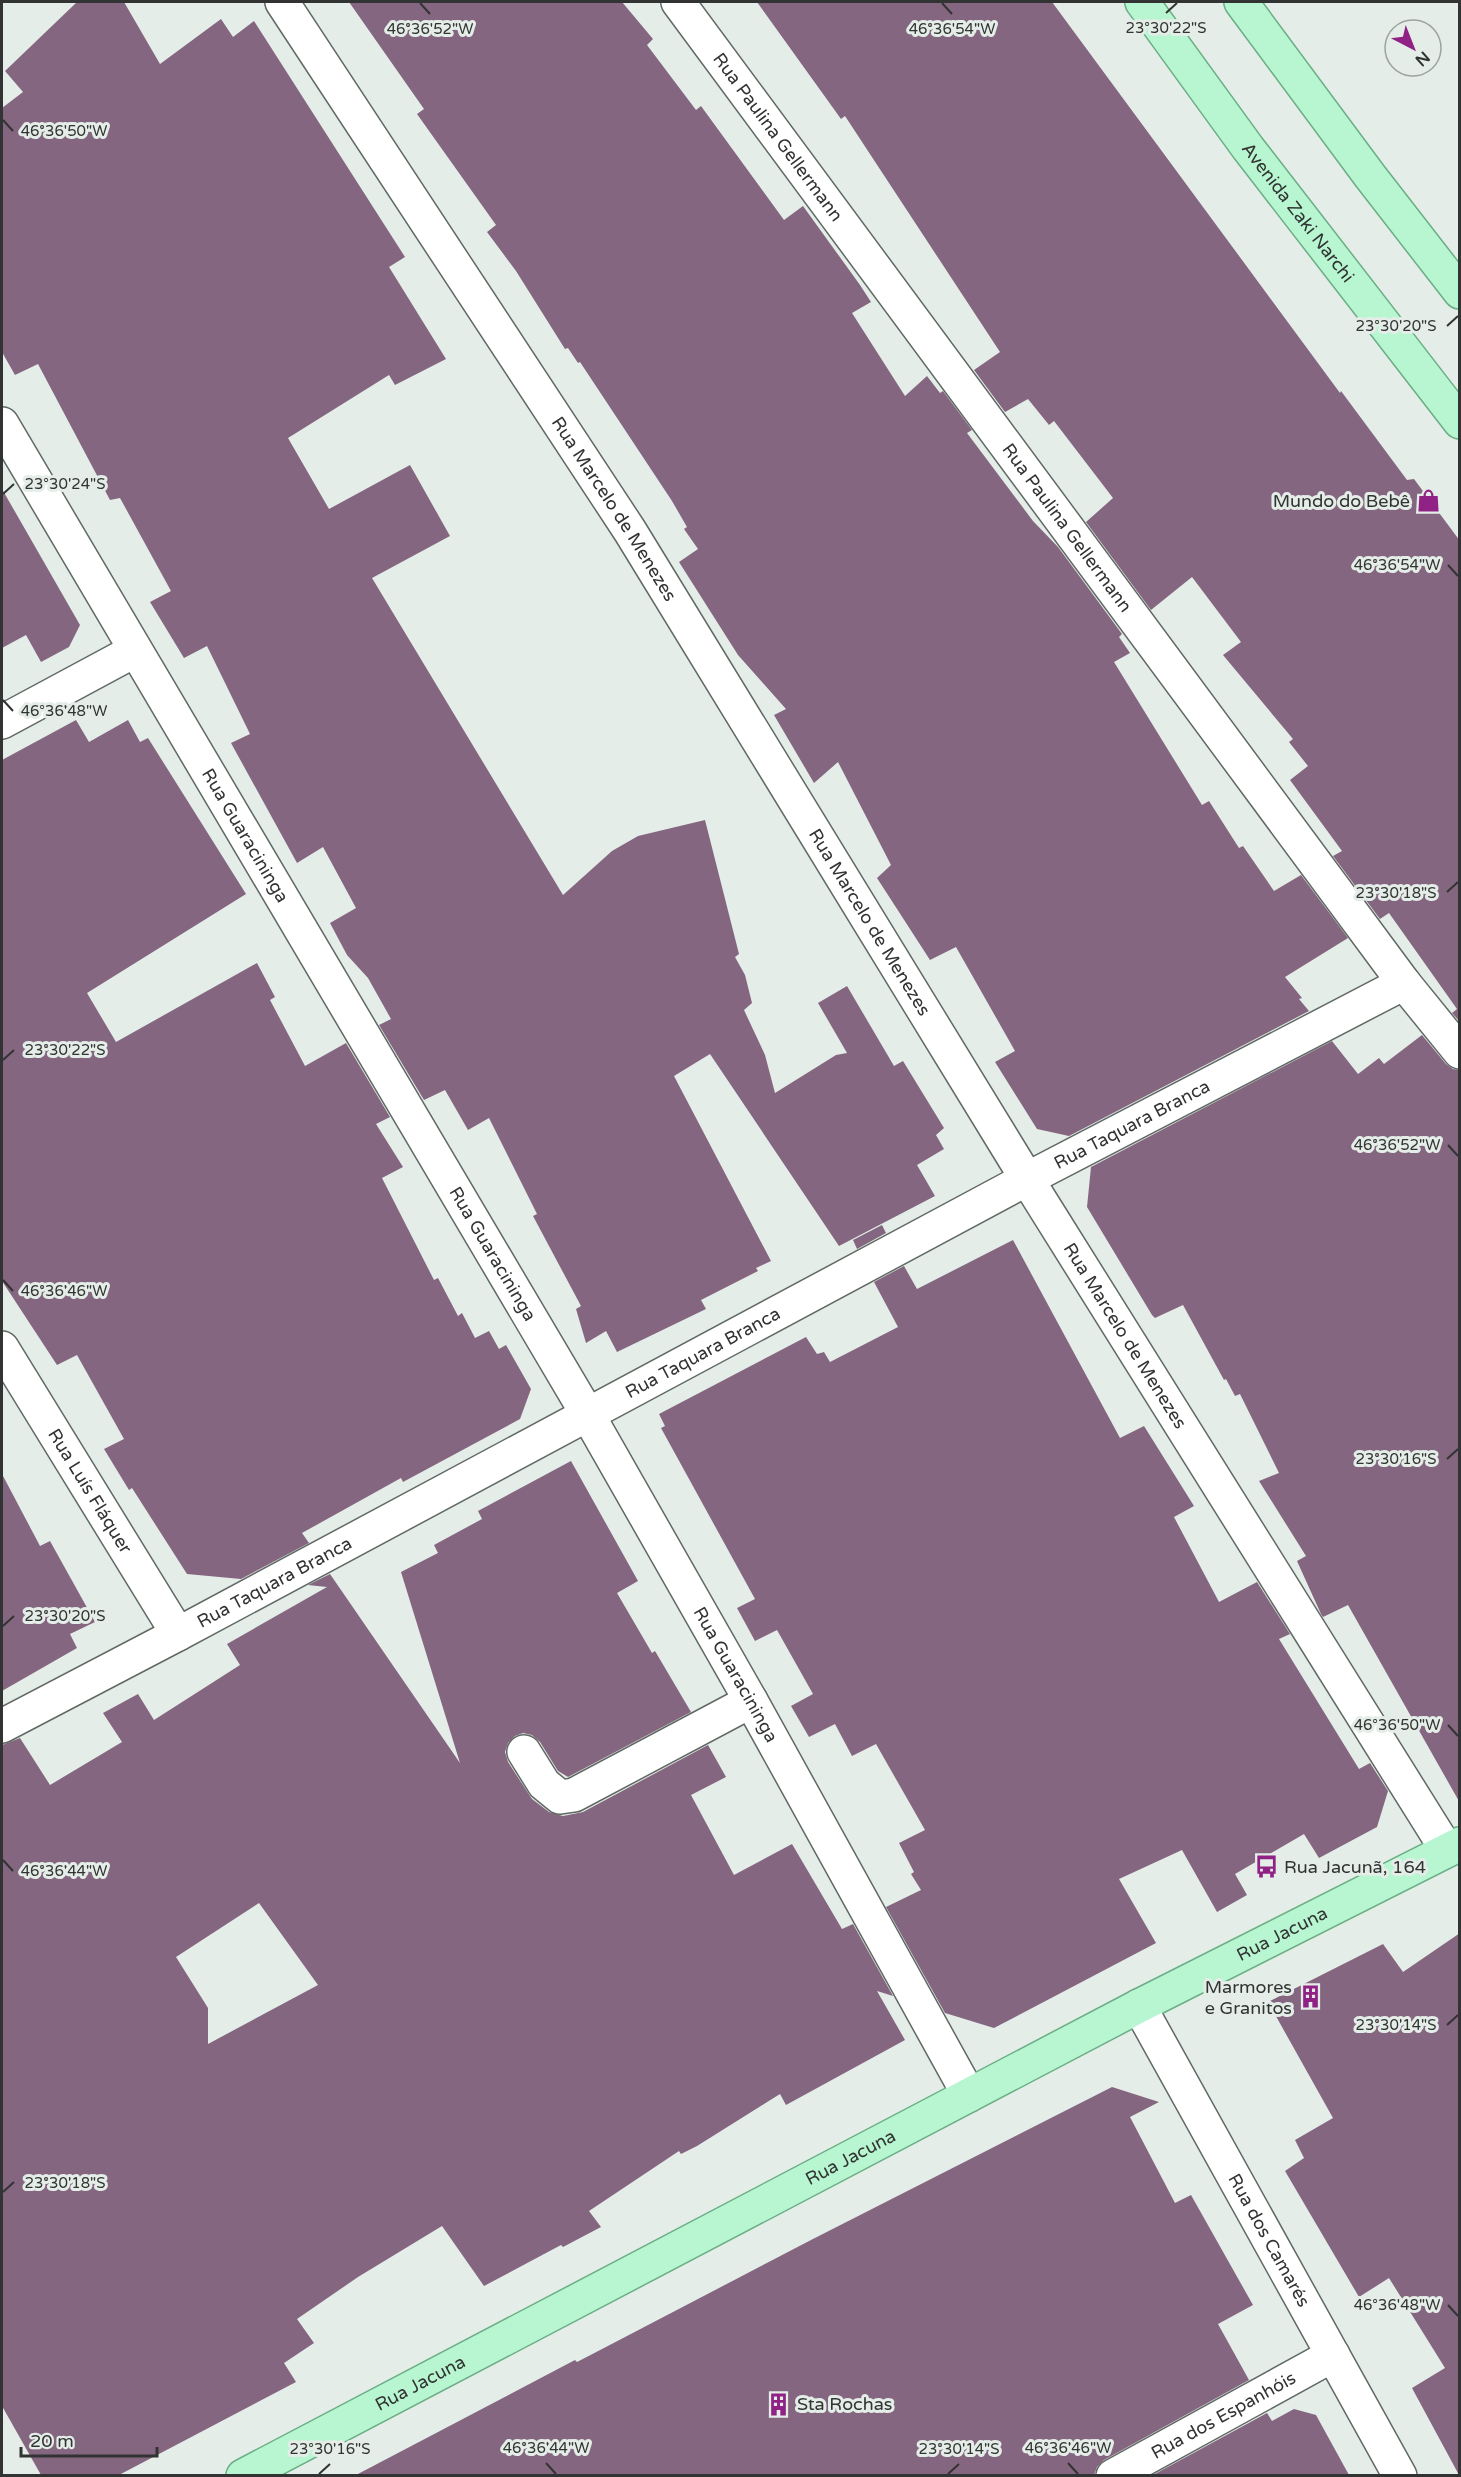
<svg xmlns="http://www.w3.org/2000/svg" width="1461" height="2477" viewBox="0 0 1461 2477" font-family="'Varela Round',sans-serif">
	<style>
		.building { fill: #856680; fill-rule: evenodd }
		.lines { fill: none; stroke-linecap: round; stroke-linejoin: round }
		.minor-casing { stroke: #616964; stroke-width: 36 }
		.major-casing { stroke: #6aae85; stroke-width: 36 }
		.minor { stroke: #fff; stroke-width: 33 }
		.major { stroke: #b8f5d1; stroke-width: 33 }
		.ticks { fill: none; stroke: #313432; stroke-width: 2 }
		.labels { text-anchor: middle; stroke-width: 6; stroke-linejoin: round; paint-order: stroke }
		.street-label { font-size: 18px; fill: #313432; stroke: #e4ede7 }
		.poi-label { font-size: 18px; fill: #313432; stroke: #e4ede7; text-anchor: end }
		.ticks-label { font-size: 15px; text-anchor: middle; fill: #313432; stroke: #e4ede7; stroke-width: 6; stroke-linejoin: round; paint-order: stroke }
	</style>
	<rect width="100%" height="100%" fill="#e4ede7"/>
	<path class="building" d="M77 2H124L160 64 221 19 233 37 254 21 405 257 389 267 446 359 395 385 389 375 288 438 329 509 410 465 450 536 372 578 563 895 612 851 638 836 705 820 739 954 735 957 745 975 752 1003 744 1010 765 1055 775 1093 836 1055 847 1053 818 1003 847 986 894 1066 903 1061 944 1128 936 1135 944 1149 917 1165 935 1196 839 1246 710 1054 674 1076 771 1261 756 1268 758 1271 701 1300 706 1309 617 1352 606 1331 586 1343 576 1309 581 1306 533 1216 537 1214 489 1118 468 1130 445 1090 424 1100 379 1025 391 1019 368 978 347 955 330 923 356 908 323 847 297 863 231 743 250 734 207 646 184 658 150 602 171 591 120 498 110 500 38 364 15 375 2 352V108L23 92 5 71Z
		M349 2H622L653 39 647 45 696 110 701 106 784 220 803 206 860 285 871 302 852 313 905 396 927 376 940 393 943 391 972 430 967 433 1033 521 1058 547 1122 634 1119 637 1130 653 1114 662 1202 805 1209 801 1239 848 1243 846 1274 891 1301 875 1348 938 1285 977 1302 998 1299 999 1309 1011 1069 1136 1037 1129 995 1062 1015 1051 956 947 930 960 877 878 891 865 838 762 814 783 774 715 786 709 738 655 679 562 698 549 684 529 687 527 672 501 580 362 578 363 568 348 565 349 516 271 487 232 496 225 417 114 424 109Z
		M757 2H1052L1340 393 1341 391 1407 480 1414 479 1460 541V1022L1452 1013 1457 1009 1389 913 1380 919 1333 856 1342 851 1290 780 1308 766 1289 742 1293 739 1223 655 1241 642 1192 577 1151 610 1086 522 1113 498 1054 421 1049 425 1028 399 1005 412 974 370 1000 352 845 116 841 119Z
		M2 489 80 625 69 647 41 662 26 635 2 648Z
		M76 720 89 742 128 720 140 742 148 738 246 894 87 993 116 1042 257 963 275 997 270 1000 305 1066 346 1043 390 1117 376 1124 403 1167 382 1178 434 1280 438 1278 458 1316 462 1313 475 1338 489 1331 499 1349 506 1345 531 1389 520 1419 403 1482 401 1478 302 1533 309 1543 241 1579 187 1574 132 1488 129 1490 104 1449 124 1439 77 1355 57 1365 2 1281V760Z
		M1422 1035 1446 1064 1453 1069 1460 1070V1803L1348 1605 1323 1617 1321 1614 1297 1561 1306 1556 1259 1481 1279 1473 1240 1394 1235 1396 1226 1379 1224 1380 1183 1305 1155 1318 1152 1315 1087 1207 1091 1167 1332 1041 1358 1074 1379 1058 1384 1064Z
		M882 1225 886 1233 857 1249 853 1240Z
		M1013 1240 1120 1438 1144 1426 1194 1506 1174 1517 1219 1602 1257 1582 1290 1634 1279 1639 1359 1769 1370 1763 1388 1791 1377 1827 1319 1858 1304 1834 1235 1874 1247 1895 1217 1912 1182 1850 1119 1879 1156 1943 994 2028 945 2013 886 1907 921 1890 911 1874 914 1872 899 1843 925 1830 876 1744 852 1756 835 1724 809 1737 791 1706 813 1694 777 1630 755 1641 737 1608 755 1599 661 1428 665 1426 659 1414 806 1337 817 1354 824 1352 830 1362 898 1327 874 1282 904 1266 917 1289Z
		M571 1461 638 1581 617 1593 652 1653 655 1651 691 1712 568 1777 558 1771 540 1742 532 1735 523 1733 515 1736 508 1743 505 1752 508 1762 532 1799 549 1812 563 1816 583 1812 708 1745 726 1777 691 1795 734 1875 792 1844 842 1929 853 1924 893 1996 877 1991 905 2040 786 2105 780 2094 697 2146 681 2154 679 2151 589 2211 601 2227 563 2247 561 2245 484 2286 442 2226 358 2277 297 2319 314 2343 284 2363 296 2382 119 2475H41L2 2406V1745L20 1738 50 1785 122 1742 103 1713 138 1694 154 1720 240 1665 227 1644 327 1587 308 1585 330 1574 460 1763 401 1572 438 1553 434 1545 482 1519 478 1511ZM259 1903 318 1985 208 2044V2008L176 1957Z
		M2 1474 40 1546 50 1541 95 1622 70 1634 77 1648 2 1691Z
		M1460 1933V2475H1459L1412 2388 1445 2368 1389 2278 1359 2297 1285 2171 1304 2158 1295 2140 1333 2118 1268 2002 1383 1944 1403 1972Z
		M1112 2087 1159 2102 1130 2117 1175 2203 1191 2195 1253 2305 1218 2324 1249 2380 1104 2460 1097 2467 1094 2475H356L575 2360 577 2362 604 2348 811 2240Z
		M1294 2409 1316 2415 1349 2475H1153L1267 2413 1272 2421Z"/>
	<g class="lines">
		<defs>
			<g id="minor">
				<path id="s1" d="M282 2 630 531 1027 1179 1447 1850"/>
				<path id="s2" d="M678 2 1404 983 1460 1052"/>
				<path id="s3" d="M2 424 588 1415 751 1701 969 2095"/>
				<path d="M2 722 134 651"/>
				<path id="s4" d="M2 1348 178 1634"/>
				<path id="s5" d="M2 1726 178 1634 1027 1179 1404 983"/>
				<path d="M524 1752 544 1784 560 1797 574 1795 751 1701"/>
				<path id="s6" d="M1139 2006 1400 2476"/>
				<path id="s7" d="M1113 2476 1333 2355"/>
			</g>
			<g id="major">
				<path id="s8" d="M1142 2 1248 148 1460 422"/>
				<path d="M1241 2 1370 176 1460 292"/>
				<path id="s9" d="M243 2476 1139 2006 1460 1844"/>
			</g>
		</defs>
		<use href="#minor" class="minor-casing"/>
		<use href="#major" class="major-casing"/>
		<use href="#minor" class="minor"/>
		<use href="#major" class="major"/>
	</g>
	<path class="ticks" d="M420 3 430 14M942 3 952 14M1166 13 1177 3M3 120 13 131M1447 326 1458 316M3 494 14 484M1448 565 1458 576M3 700 13 711M1447 892 1458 882M3 1060 14 1050M1448 1145 1458 1156M3 1280 13 1291M1447 1459 1458 1449M3 1626 14 1616M1448 1725 1458 1736M3 1860 13 1871M1447 2025 1458 2015M3 2192 14 2182M1448 2305 1458 2316M546 2463 556 2474M1068 2463 1078 2474M319 2474 330 2464M948 2474 959 2464"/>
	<defs>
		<symbol id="shop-bare" viewBox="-9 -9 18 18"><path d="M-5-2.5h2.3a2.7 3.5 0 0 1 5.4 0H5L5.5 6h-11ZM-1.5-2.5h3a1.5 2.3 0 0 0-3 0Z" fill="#8f2284" stroke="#e4ede7" stroke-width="2.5" paint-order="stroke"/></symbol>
		<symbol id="bus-bare" viewBox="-9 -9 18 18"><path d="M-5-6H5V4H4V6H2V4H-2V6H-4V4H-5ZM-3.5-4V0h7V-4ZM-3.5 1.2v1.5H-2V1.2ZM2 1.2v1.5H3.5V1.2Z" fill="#8f2284" stroke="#e4ede7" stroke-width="2.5" paint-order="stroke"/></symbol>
		<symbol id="building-bare" viewBox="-9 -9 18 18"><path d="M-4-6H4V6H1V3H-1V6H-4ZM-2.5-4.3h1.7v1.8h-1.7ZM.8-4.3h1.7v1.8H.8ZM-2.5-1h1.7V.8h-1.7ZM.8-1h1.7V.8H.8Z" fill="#8f2284" stroke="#e4ede7" stroke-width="2.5" paint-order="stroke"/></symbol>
	</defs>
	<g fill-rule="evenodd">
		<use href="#shop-bare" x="1412" y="484" width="33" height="33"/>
		<use href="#bus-bare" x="1250" y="1850" width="33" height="33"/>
		<use href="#building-bare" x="1294" y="1980" width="33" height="33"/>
		<use href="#building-bare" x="762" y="2388" width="33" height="33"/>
	</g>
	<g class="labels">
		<g class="street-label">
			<text dy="6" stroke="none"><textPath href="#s2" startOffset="168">Rua Paulina Gellermann</textPath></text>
			<text dy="6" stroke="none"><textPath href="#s8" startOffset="262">Avenida Zaki Narchi</textPath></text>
			<text dy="6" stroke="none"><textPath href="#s1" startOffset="606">Rua Marcelo de Menezes</textPath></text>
			<text dy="6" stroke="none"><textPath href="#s2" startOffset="654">Rua Paulina Gellermann</textPath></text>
			<text dy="6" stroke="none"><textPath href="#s3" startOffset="478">Rua Guaracininga</textPath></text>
			<text dy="6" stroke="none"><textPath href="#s1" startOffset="1092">Rua Marcelo de Menezes</textPath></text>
			<text dy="6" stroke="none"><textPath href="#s5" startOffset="1280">Rua Taquara Branca</textPath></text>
			<text dy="6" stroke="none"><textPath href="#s3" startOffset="964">Rua Guaracininga</textPath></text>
			<text dy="6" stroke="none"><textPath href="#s1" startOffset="1578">Rua Marcelo de Menezes</textPath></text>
			<text dy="6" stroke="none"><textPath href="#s5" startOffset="794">Rua Taquara Branca</textPath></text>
			<text dy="6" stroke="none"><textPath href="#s4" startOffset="168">Rua Luís Fláquer</textPath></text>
			<text dy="6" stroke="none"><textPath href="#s5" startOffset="308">Rua Taquara Branca</textPath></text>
			<text dy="6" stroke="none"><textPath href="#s3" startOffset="1450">Rua Guaracininga</textPath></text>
			<text dy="6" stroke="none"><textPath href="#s9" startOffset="1172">Rua Jacuna</textPath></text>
			<text dy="6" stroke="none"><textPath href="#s9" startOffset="686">Rua Jacuna</textPath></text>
			<text dy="6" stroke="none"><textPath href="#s6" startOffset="268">Rua dos Camarés</textPath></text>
			<text dy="6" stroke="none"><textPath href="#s9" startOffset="200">Rua Jacuna</textPath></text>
			<text dy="6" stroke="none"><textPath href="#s7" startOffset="126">Rua dos Espanhóis</textPath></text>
		</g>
		<g class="poi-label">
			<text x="1410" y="507">Mundo do Bebê</text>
			<text x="1284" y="1873" text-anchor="start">Rua Jacunã, 164</text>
			<text x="1292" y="1993">Marmores<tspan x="1292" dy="21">e Granitos</tspan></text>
			<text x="797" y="2410" text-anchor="start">Sta Rochas</text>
		</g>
	</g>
	<g class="ticks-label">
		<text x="1166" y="33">23°30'22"S</text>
		<text x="430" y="34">46°36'52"W</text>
		<text x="952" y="34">46°36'54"W</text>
		<text x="64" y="136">46°36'50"W</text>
		<text x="1396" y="331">23°30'20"S</text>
		<text x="65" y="489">23°30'24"S</text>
		<text x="1397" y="570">46°36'54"W</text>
		<text x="64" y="716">46°36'48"W</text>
		<text x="1396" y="898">23°30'18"S</text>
		<text x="65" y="1055">23°30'22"S</text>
		<text x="1397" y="1150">46°36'52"W</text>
		<text x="64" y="1296">46°36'46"W</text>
		<text x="1396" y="1464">23°30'16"S</text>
		<text x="65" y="1621">23°30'20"S</text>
		<text x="1397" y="1730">46°36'50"W</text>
		<text x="64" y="1876">46°36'44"W</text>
		<text x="1396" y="2030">23°30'14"S</text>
		<text x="65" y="2188">23°30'18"S</text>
		<text x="1397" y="2310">46°36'48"W</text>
		<text x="546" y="2453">46°36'44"W</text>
		<text x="1068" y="2453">46°36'46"W</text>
		<text x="330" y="2454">23°30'16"S</text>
		<text x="959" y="2454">23°30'14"S</text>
	</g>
	<rect width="1461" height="2477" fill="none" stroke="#313432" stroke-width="6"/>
	<g transform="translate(1413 48) rotate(138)"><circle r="28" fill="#e4ede7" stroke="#9ca39f" stroke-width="1.5"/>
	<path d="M0-4.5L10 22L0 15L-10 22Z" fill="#8f2284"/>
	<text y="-9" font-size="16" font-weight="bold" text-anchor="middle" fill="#313432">N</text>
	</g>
	<path d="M21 2447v9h136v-9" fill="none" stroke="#313432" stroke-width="3"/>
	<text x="30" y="2447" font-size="18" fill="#313432" stroke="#e4ede7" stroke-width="4.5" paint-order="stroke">20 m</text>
</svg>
